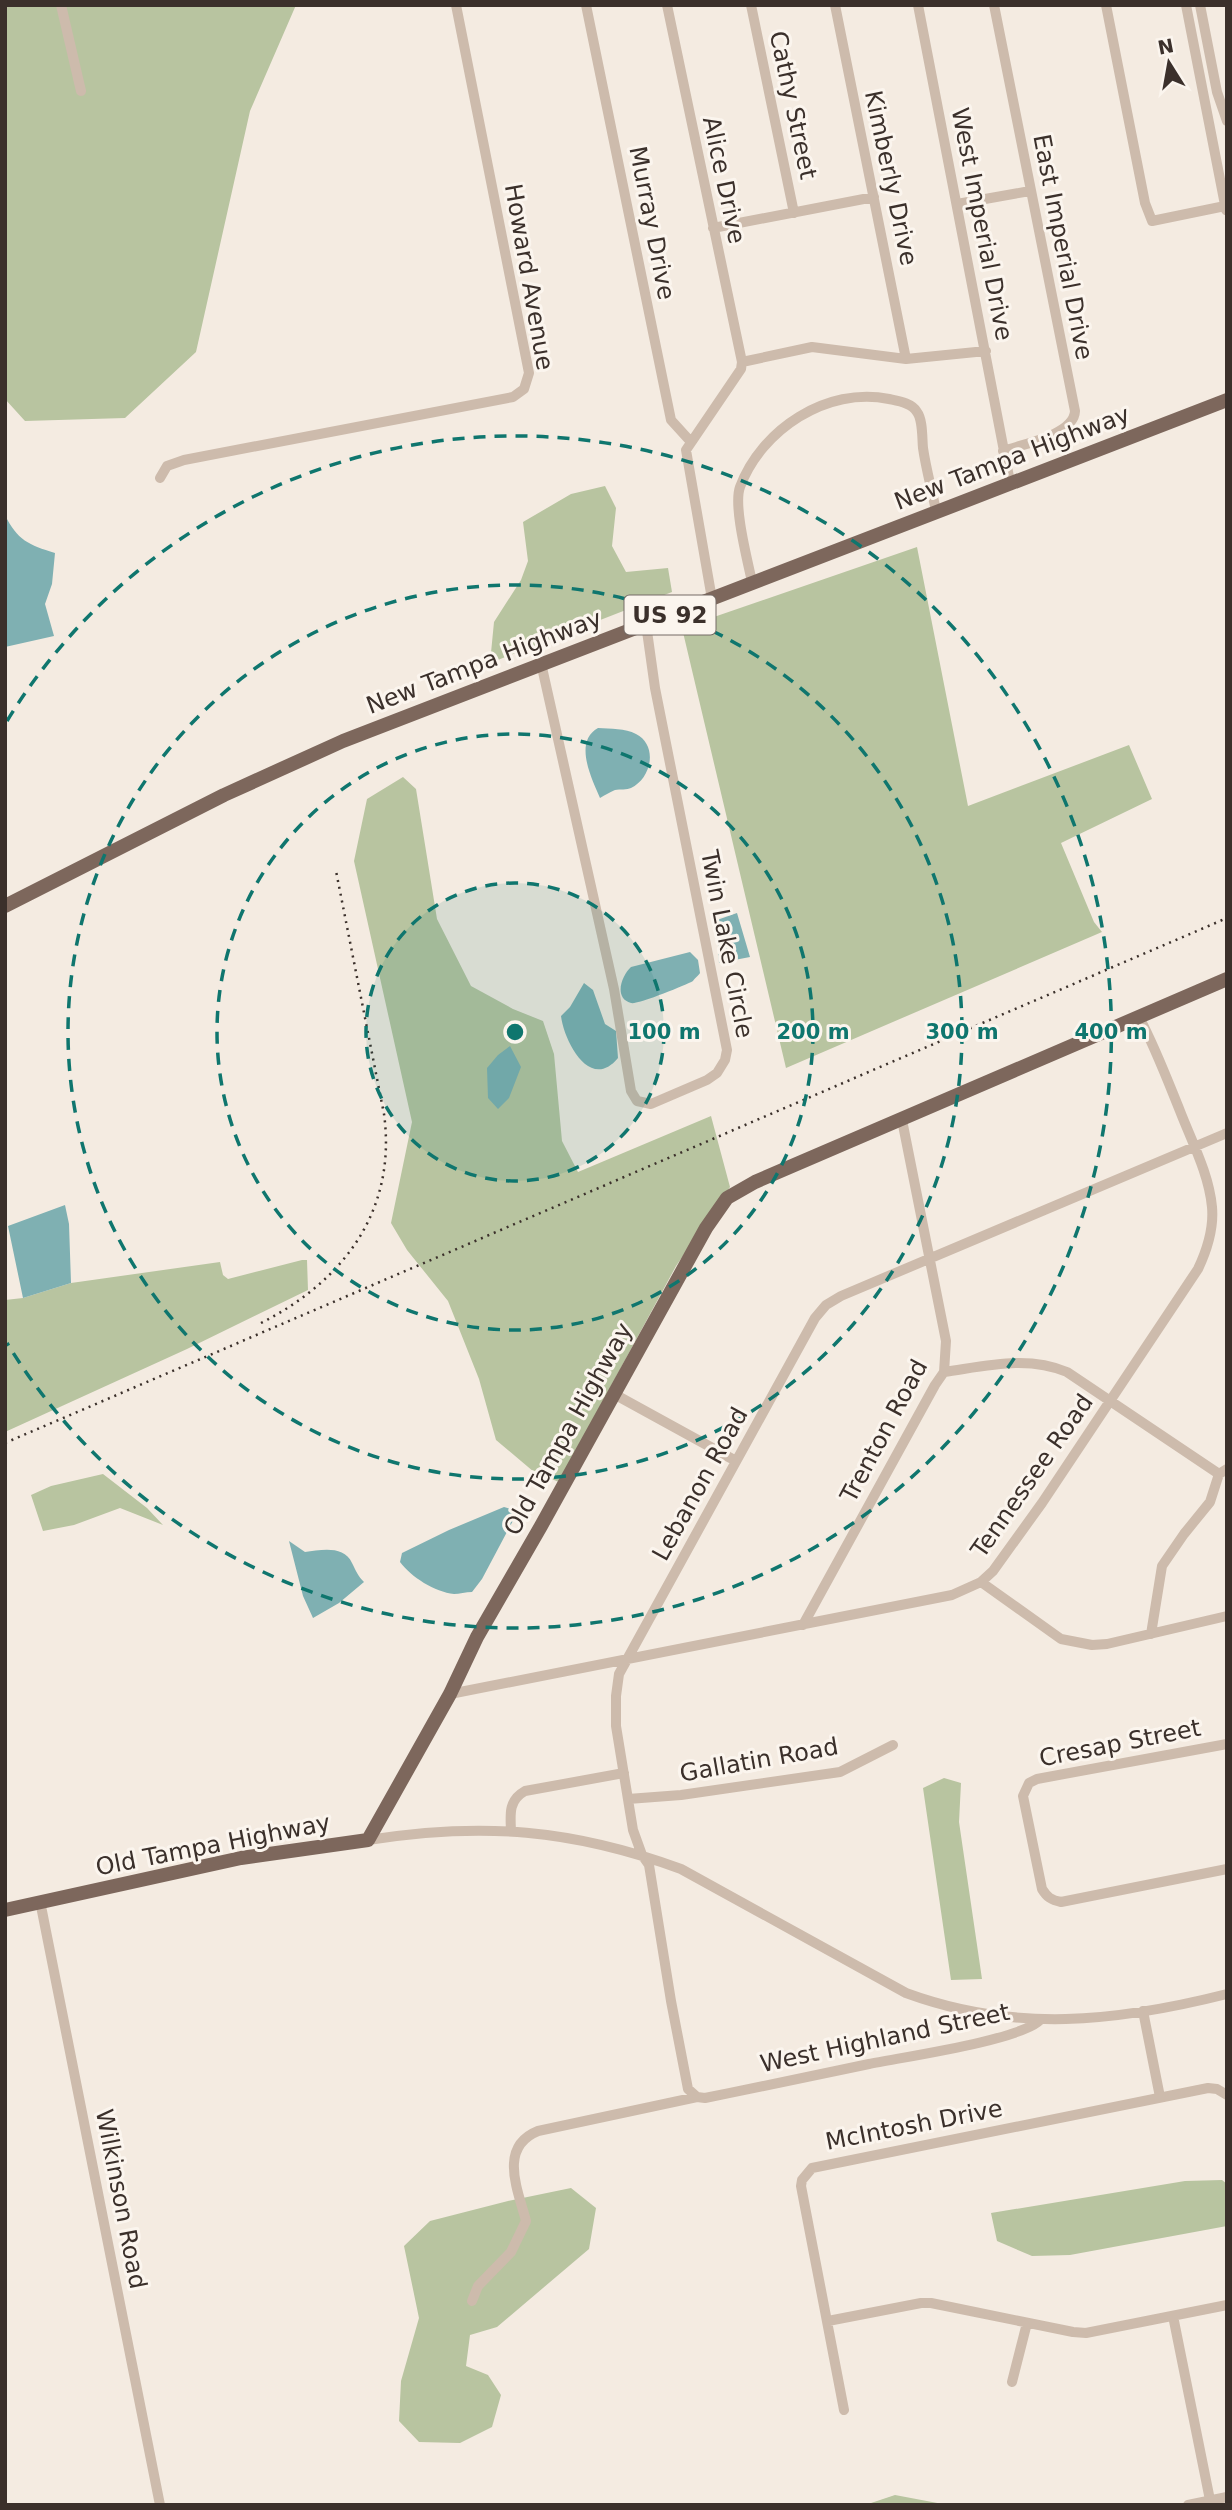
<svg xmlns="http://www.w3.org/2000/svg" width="1232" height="2510" viewBox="0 0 1232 2510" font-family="'DejaVu Sans',sans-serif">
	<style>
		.green { fill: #b8c4a0 }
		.water { fill: #7fb0b2 }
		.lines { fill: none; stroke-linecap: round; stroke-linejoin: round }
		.minor { stroke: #cdbbac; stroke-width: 10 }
		.major { stroke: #7d675c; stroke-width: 14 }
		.rail { stroke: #3b302b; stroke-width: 2.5; stroke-dasharray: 2 5; stroke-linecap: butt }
		.ring { fill: none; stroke: #0f766e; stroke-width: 3.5; stroke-dasharray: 12 9 }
		.labels { text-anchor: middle; stroke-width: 6; stroke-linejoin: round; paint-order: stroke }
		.shield { fill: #fbf5ee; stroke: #756b66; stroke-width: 2 }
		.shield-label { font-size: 23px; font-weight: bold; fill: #3b302b }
		.street-label { font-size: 24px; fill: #3b302b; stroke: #fbf5ee }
		.centre { fill: #0f766e; stroke: #fbf5ee; stroke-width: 3.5 }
		.ring-label { font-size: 21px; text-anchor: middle; font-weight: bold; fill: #0f766e; stroke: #fbf5ee; stroke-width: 6; stroke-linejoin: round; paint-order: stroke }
	</style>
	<rect width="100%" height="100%" fill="#f4ebe1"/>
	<path class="green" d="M5 5H296L250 111 196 352 125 418 25 421 5 399Z
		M605 486 616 508 612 546 626 572 668 568 672 592 490 663 494 622 521 580 528 561 523 522 571 494Z
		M917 547 968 806 1129 745 1152 799 1061 843 1094 922 1102 932 786 1068 682 628Z
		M403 777 416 789 437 919 471 986 513 1009 543 1021 554 1054 562 1141 578 1172 711 1116 730 1187 676 1266 559 1482 534 1472 496 1440 479 1379 448 1301 407 1250 391 1223 412 1122 354 861 367 799Z
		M302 1260H307L308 1290 187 1349 5 1432V1300L23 1298 71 1283 220 1262 223 1275 228 1279Z
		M103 1474 147 1508 163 1525 120 1508 74 1525 43 1531 31 1495 51 1486Z
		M944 1778 961 1783 959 1822 982 1979 951 1980 923 1788Z
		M1222 2180 1227 2184V2226L1070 2255 1032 2256 997 2241 991 2213 1185 2181Z
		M571 2188 596 2208 589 2249 497 2327 470 2335 466 2366 488 2375 501 2395 492 2427 460 2443 419 2442 399 2421 401 2381 419 2318 404 2246 430 2221 508 2201Z
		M895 2495 948 2505H865Z"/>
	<path class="water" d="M5 515C17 540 29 545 55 553L52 584 45 604 54 636 5 647Z
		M598 728C611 729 625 728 636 734 658 745 652 778 631 788 627 790 620 789 615 790 610 792 605 795 600 798 592 779 573 742 598 728Z
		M737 913 750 957 719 963 717 920Z
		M690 952 698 960 700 973C700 974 693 980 693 981 686 985 637 1005 631 1003 613 998 622 975 631 967Z
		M584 983 593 990 605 1024 616 1031 618 1058C590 1092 564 1041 561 1016L570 1007Z
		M510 1046 521 1067 509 1098 498 1109 488 1098 487 1068 498 1055Z
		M65 1205 69 1224 71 1283 23 1298 8 1226Z
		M504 1507 511 1509 516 1515 482 1579 472 1592C466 1592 459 1594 454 1594 435 1592 411 1577 400 1562L402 1553 449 1530Z
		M289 1541 305 1552C321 1550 344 1545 352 1563 356 1571 358 1576 364 1582L339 1603 313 1618 303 1596Z"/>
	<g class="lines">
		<path class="minor" d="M61 5 81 91
			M586 5 671 420 691 442
			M667 5 742 362
			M751 5 794 213
			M835 5 906 359
			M918 5 1010 482
			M994 5 1075 411C1074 435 1023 444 1003 451
			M1106 5 1145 203 1152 221 1225 206
			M1186 5 1226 210
			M1200 5 1217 92 1227 121
			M957 204 1030 191
			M713 228 874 197
			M742 362 812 347 906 359 986 351
			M160 478 167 466 184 460 513 397 524 389 529 373 456 5
			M752 582C748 562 733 506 740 487 761 430 827 386 889 399 898 401 912 403 917 412 923 420 922 438 923 448 926 469 932 490 936 511
			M712 599 686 450 741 369 742 362
			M541 663 614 989 631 1091 637 1101 651 1104 707 1080 717 1073 725 1060 727 1050 655 688 646 624
			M944 1372C986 1366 1027 1355 1067 1372L1219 1474
			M614 1394 736 1461
			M981 1582 1061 1639 1092 1645 1107 1644 1227 1616
			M803 1625 935 1385 944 1372 946 1341 902 1120
			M1151 1634 1162 1566 1184 1534 1210 1502 1219 1474 1227 1469
			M450 1694 952 1595 981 1582 993 1571 1042 1503 1198 1269C1207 1250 1214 1229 1212 1207 1209 1174 1192 1142 1180 1111 1167 1079 1155 1047 1139 1017
			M1227 1744 1037 1779 1029 1783 1023 1796 1042 1889C1047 1897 1051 1900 1061 1902L1227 1869
			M628 1799 681 1795 840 1772 893 1745
			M511 1830C510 1813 509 1800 525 1791L624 1773
			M368 1840C482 1822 572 1829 681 1869L906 1993C1015 2033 1116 2022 1227 1994
			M40 1901 160 2505
			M1143 2011 1160 2097
			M1040 2020C1021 2040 903 2057 869 2064 815 2075 760 2087 705 2098L697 2097 688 2089 671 2001 649 1865 642 1855 633 1830 616 1726V1696L619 1674 815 1318 826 1305 841 1296 1227 1133
			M472 2301 478 2286 511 2252 526 2221C518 2190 498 2147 538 2131L697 2097
			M1173 2316 1210 2500
			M828 2321 921 2303H931L1073 2332 1086 2333 1227 2305
			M1012 2382 1027 2323
			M844 2410 801 2186 802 2180 812 2168 1208 2088 1217 2089 1227 2095
			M1188 2505 1227 2497"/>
		<path class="major" d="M5 906 224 795 343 741 1227 400
			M5 1910 241 1858 368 1840 450 1694 477 1637 541 1526 706 1228 727 1198 755 1182 1227 979"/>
		<path class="rail" d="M261 1323C344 1281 397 1210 384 1114L336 871
			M5 1443 1227 918"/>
	</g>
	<circle cx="515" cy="1032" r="149" fill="#0f766e" fill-opacity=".12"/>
	<g class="ring">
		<circle cx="515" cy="1032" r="149"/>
		<circle cx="515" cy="1032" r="298"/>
		<circle cx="515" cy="1032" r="447"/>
		<path d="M7 721A596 596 0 1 1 7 1343"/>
	</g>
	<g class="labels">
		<rect class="shield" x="624.5" y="595.5" width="91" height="39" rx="5"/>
		<g class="shield-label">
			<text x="670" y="623">US 92</text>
		</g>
		<g class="street-label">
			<text transform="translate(793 105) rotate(78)" y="8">Cathy Street</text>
			<text transform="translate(891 178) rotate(78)" y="8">Kimberly Drive</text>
			<text transform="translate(724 180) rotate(78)" y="8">Alice Drive</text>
			<text transform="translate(652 223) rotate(79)" y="8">Murray Drive</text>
			<text transform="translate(982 224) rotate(79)" y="8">West Imperial Drive</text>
			<text transform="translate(1063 247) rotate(79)" y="8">East Imperial Drive</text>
			<text transform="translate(529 277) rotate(80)" y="8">Howard Avenue</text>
			<text transform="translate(1012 458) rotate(-21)" y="8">New Tampa Highway</text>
			<text transform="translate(484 662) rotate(-21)" y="8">New Tampa Highway</text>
			<text transform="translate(727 944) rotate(79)" y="8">Twin Lake Circle</text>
			<text transform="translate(568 1429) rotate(-61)" y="8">Old Tampa Highway</text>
			<text transform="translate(884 1431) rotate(-62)" y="8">Trenton Road</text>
			<text transform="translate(1032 1476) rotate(-55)" y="8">Tennessee Road</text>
			<text transform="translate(700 1484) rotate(-61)" y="8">Lebanon Road</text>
			<text transform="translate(1120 1743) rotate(-11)" y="8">Cresap Street</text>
			<text transform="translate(759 1760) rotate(-10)" y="8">Gallatin Road</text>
			<text transform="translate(213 1845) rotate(-11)" y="8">Old Tampa Highway</text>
			<text transform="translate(885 2038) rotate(-12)" y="8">West Highland Street</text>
			<text transform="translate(914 2125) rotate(-11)" y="8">McIntosh Drive</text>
			<text transform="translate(121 2199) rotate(79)" y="8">Wilkinson Road</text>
		</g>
	</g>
	<circle cx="515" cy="1032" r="10" class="centre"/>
	<g class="ring-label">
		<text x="664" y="1039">100 m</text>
		<text x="813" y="1039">200 m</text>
		<text x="962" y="1039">300 m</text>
		<text x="1111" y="1039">400 m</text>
	</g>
	<rect width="1232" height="2510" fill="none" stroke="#3b302b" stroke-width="14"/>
	<g transform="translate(1169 63) rotate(349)" stroke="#fbf5ee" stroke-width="5" paint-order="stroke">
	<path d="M0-5L12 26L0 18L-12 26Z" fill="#3b302b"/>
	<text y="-10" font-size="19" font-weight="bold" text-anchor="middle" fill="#3b302b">N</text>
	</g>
</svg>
